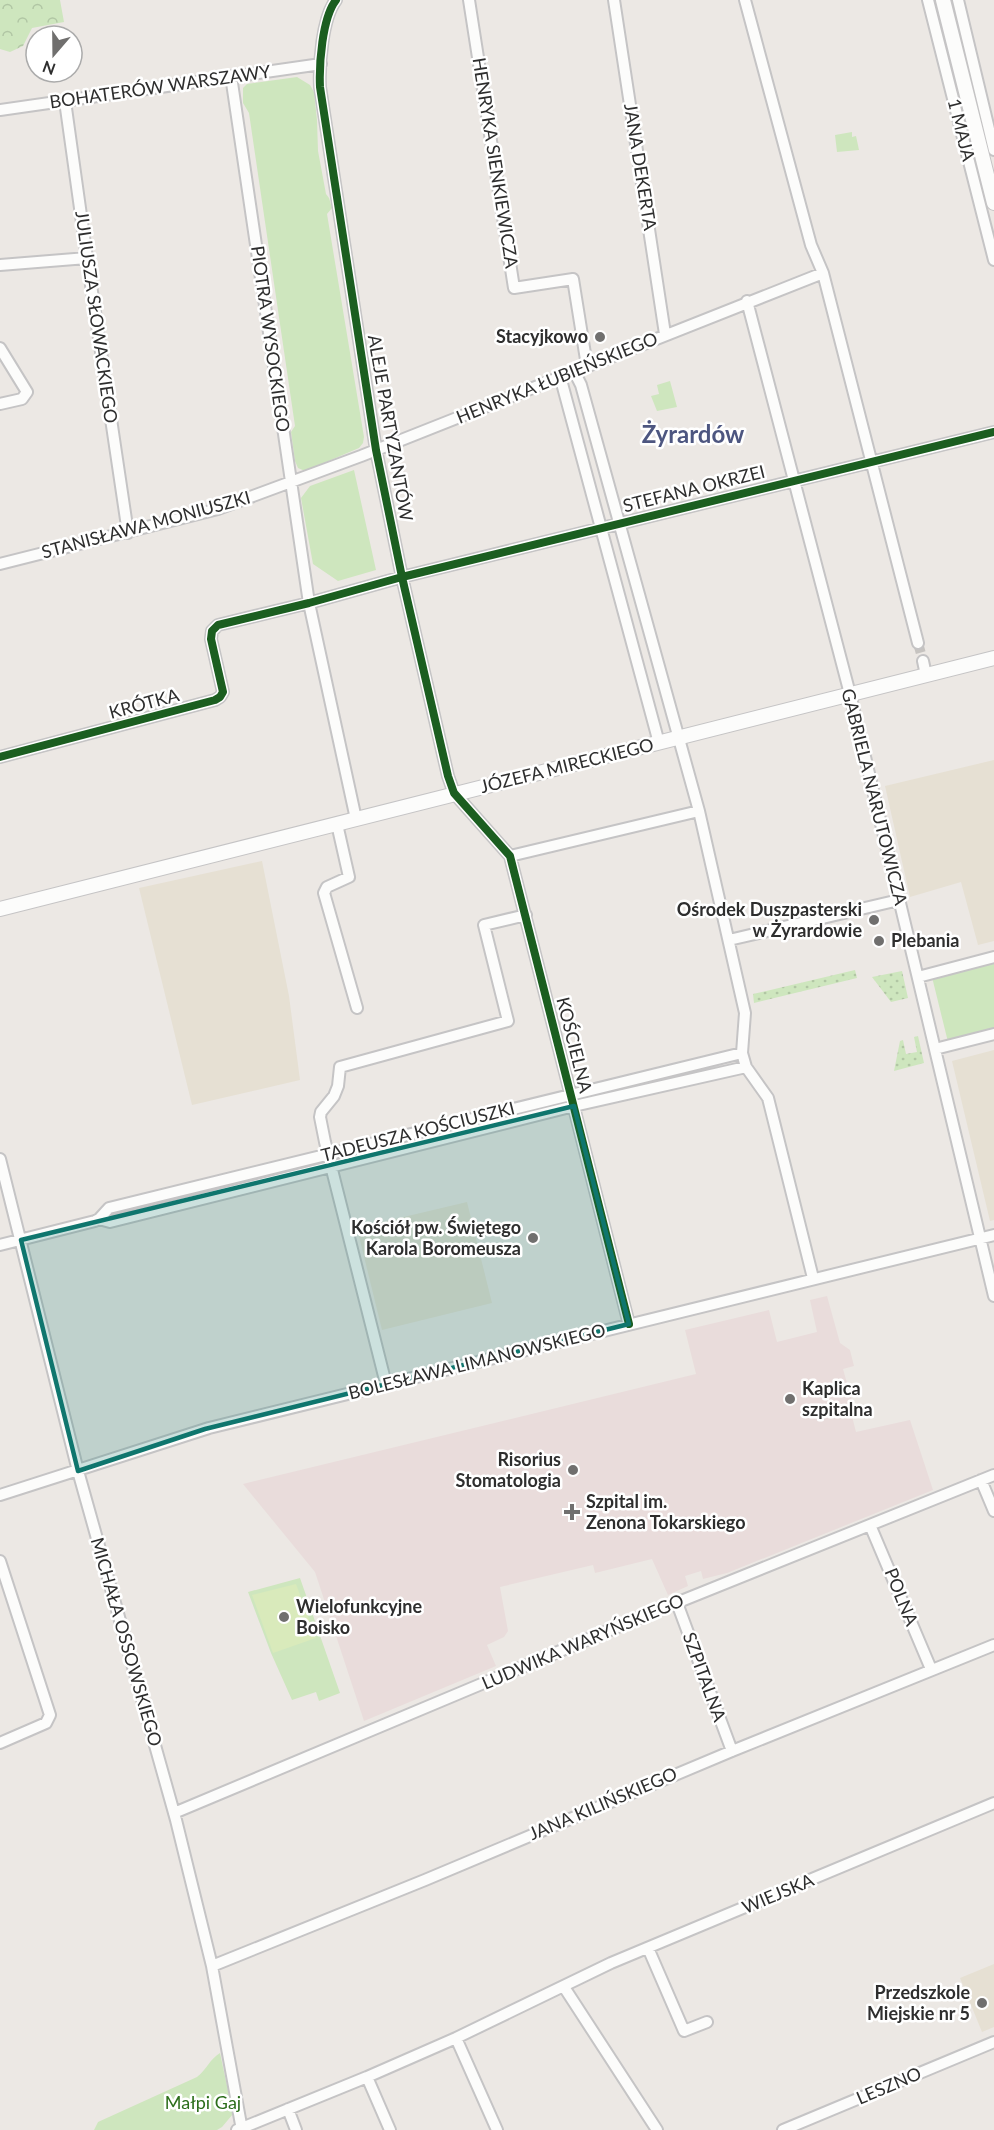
<svg xmlns="http://www.w3.org/2000/svg" width="994" height="2130" viewBox="0 0 994 2130" font-family="Lato,sans-serif">
	<style>
		.education { fill: #e6e0d3 }
		.medical { fill: #e9dcdb }
		.grass { fill: url(#grass-dots) }
		.forest { fill: url(#forest-crowns) }
		.park { fill: #cee6be }
		.pitch { fill: #d9eabb }
		.lines { fill: none; stroke-linecap: round; stroke-linejoin: round }
		.minor-tunnel { stroke: #c6c3c0; stroke-width: 10; stroke-dasharray: 10 5; stroke-linecap: butt }
		.minor-casing { stroke: #c5c4c5; stroke-width: 14 }
		.tertiary-casing { stroke: #c5c4c5; stroke-width: 16 }
		.minor { stroke: #fcfcfb; stroke-width: 10 }
		.tertiary { stroke: #fcfcfb; stroke-width: 14 }
		.cycleway-casing { stroke: #fff; stroke-width: 11 }
		.cycleway { stroke: #1b5e20; stroke-width: 8 }
		.marked { fill: #0f766e; fill-opacity: 0.2; stroke: #0f766e; stroke-width: 4.5; stroke-linejoin: round }
		.poi-dot { fill: #706f6e; stroke: #fff; stroke-width: 2 }
		.labels { text-anchor: middle; stroke-width: 5; stroke-linejoin: round; paint-order: stroke }
		.street-label { font-size: 18px; fill: #2e2e2e; stroke: #fff }
		.poi-label { font-size: 18px; font-weight: bold; fill: #2e2e2e; stroke: #fff; text-anchor: end }
		.park-label { font-size: 18px; fill: #2c6e1b; stroke: #fff }
		.district-label { font-size: 24px; font-weight: bold; fill: #4d5680; stroke: #fff }
	</style>
	<defs>
		<pattern id="grass-dots" width="8" height="8" patternUnits="userSpaceOnUse" patternTransform="scale(1.5)"><rect width="8" height="8" fill="#cee6be"/><path d="M2 2h.1M6 6h.1" fill="none" stroke="#b1c6a4" stroke-width="1.8" stroke-linecap="round"/></pattern>
		<pattern id="forest-crowns" width="20" height="18" patternUnits="userSpaceOnUse" patternTransform="scale(1.5)"><rect width="20" height="18" fill="#cee6be"/><path d="M2 6a3 3 0 1 1 6 0M12 15a3 3 0 1 1 6 0" fill="none" stroke="#b1c6a4"/></pattern>
	</defs>
	<rect width="100%" height="100%" fill="#ece8e4"/>
	<path class="education" d="M994 760V941L978 945 961 882 910 897 885 786Z
		M262 861 289 996 300 1080 192 1105 139 888Z
		M994 1050V1220L990 1221 952 1061Z
		M467 1202 492 1303 382 1330 357 1228Z
		M994 1964V2027L982 2032 960 1978Z"/>
	<path class="medical" d="M827 1296 840 1343 850 1350 854 1366 843 1369 856 1415 852 1416 856 1432 910 1420 933 1490 727 1573 703 1579 701 1571 685 1576 688 1586 668 1595 652 1559 595 1573 593 1565 500 1587 508 1631 504 1637 487 1645 496 1666 364 1721 315 1572 243 1484 696 1374 685 1330 769 1310 777 1342 817 1332 810 1300Z"/>
	<path class="grass" d="M855 970 857 978 754 1003 753 994Z
		M902 971 908 998 891 1002 872 977Z
		M918 1036 924 1063 894 1071 900 1041 903 1040 906 1054 917 1052 914 1037Z"/>
	<path class="forest" d="M0 0H60L64 22 32 28 23 46 10 52 0 49Z"/>
	<path class="park" d="M297 77 310 85 314 92 317 120 318 151 326 194 329 198 332 208 327 214 364 437 363 443 359 448 305 471 298 468 295 461 291 432 295 426 249 113 243 103V88L247 84Z
		M852 132V137L856 136 859 150 837 152 835 135Z
		M670 381 677 407 657 411 651 396 659 394 657 385Z
		M354 470 376 570 338 581 313 564 301 498 310 486Z
		M994 961V1030L948 1042 932 977Z
		M300 1578 340 1693 319 1701 316 1692 292 1700 271 1653 248 1592Z
		M220 2053 233 2114 222 2127 217 2130H94L98 2122 197 2077C207 2069 210 2059 220 2053Z"/>
	<path class="pitch" d="M296 1584 316 1638 273 1653 252 1595Z"/>
	<g class="lines">
		<path class="minor-tunnel" d="M918 643 923 661"/>
		<defs>
			<path id="minor" d="M336 0C322 18 319 65 320 87L376 450 402 577 448 776 454 793 510 856 629 1324
				M469 0 514 288 573 279 587 366
				M614 0 665 334
				M745 0 811 245 823 273 918 643
				M928 0 994 260
				M958 0 994 150
				M231 76 309 603 356 819
				M65 101 87 258 128 533
				M0 110 321 64
				M0 265 87 258
				M747 301 850 694 994 1296
				M0 348 27 392 22 399 0 404
				M574 371 581 385 699 811 745 1013 742 1053 746 1067 768 1098 813 1278
				M560 376 659 743
				M0 564 218 509 361 456 823 273
				M923 661 926 675
				M0 757 215 700 220 697 223 692 211 639 212 631 218 625 309 603 402 577 994 432
				M337 824 349 877 327 887 324 893 357 1008
				M510 856 699 811
				M729 940 899 900
				M918 977 994 957
				M935 1049 994 1034
				M0 1159 78 1471 176 1820 212 1966 242 2130
				M99 1219 110 1222 574 1106 746 1067
				M0 1245 95 1221 99 1219 109 1208 742 1053
				M386 1384 325 1142 320 1117 321 1112 334 1096 338 1086 340 1067 508 1021 484 925 526 915
				M981 1480 994 1511
				M0 1495 209 1428 994 1235
				M870 1525 931 1669
				M0 1561 50 1715 46 1723 0 1743
				M677 1603 732 1751
				M174 1813 634 1620 994 1475
				M648 1948 684 2031 707 2022
				M212 1966 425 1880 732 1751 994 1645
				M564 1987 657 2130
				M456 2038 497 2130
				M367 2077 390 2130
				M288 2109 296 2130
				M237 2130 367 2077 456 2038 611 1963 994 1803
				M783 2130 994 2042"/>
			<path id="tertiary" d="M943 0 994 203
				M0 909 994 658"/>
		</defs>
		<use href="#minor" class="minor-casing"/>
		<use href="#tertiary" class="tertiary-casing"/>
		<use href="#minor" class="minor"/>
		<use href="#tertiary" class="tertiary"/>
		<defs>
			<path id="cycleway" d="M336 0C322 18 319 65 320 87L376 450 402 577 448 776 454 793 510 856 629 1324
				M0 757 215 700 220 697 223 692 211 639 212 631 218 625 309 603 402 577 994 432"/>
		</defs>
		<use href="#cycleway" class="cycleway-casing"/>
		<use href="#cycleway" class="cycleway"/>
	</g>
	<path class="marked" d="M574 1106 629 1324 205 1429 78 1471 21 1240Z"/>
	<g class="poi-dot">
		<circle cx="600" cy="337" r="6"/>
		<circle cx="874" cy="920" r="6"/>
		<circle cx="879" cy="941" r="6"/>
		<circle cx="533" cy="1238" r="6"/>
		<circle cx="790" cy="1399" r="6"/>
		<circle cx="573" cy="1470" r="6"/>
		<path d="M569 1503h6v6h6v6h-6v6h-6v-6h-6v-6h6z"/>
		<circle cx="284" cy="1617" r="6"/>
		<circle cx="982" cy="2003" r="6"/>
	</g>
	<g class="labels">
		<g class="street-label">
			<text transform="translate(160 87) rotate(-8)" y="6">BOHATERÓW WARSZAWY</text>
			<text transform="translate(961 130) rotate(76)" y="6">1 MAJA</text>
			<text transform="translate(495 163) rotate(81)" y="6">HENRYKA SIENKIEWICZA</text>
			<text transform="translate(640 167) rotate(81)" y="6">JANA DEKERTA</text>
			<text transform="translate(96 317) rotate(82)" y="6">JULIUSZA SŁOWACKIEGO</text>
			<text transform="translate(270 339) rotate(82)" y="6">PIOTRA WYSOCKIEGO</text>
			<text transform="translate(557 378) rotate(-22)" y="6">HENRYKA ŁUBIEŃSKIEGO</text>
			<text transform="translate(390 428) rotate(80)" y="6">ALEJE PARTYZANTÓW</text>
			<text transform="translate(694 489) rotate(-14)" y="6">STEFANA OKRZEI</text>
			<text transform="translate(146 525) rotate(-15)" y="6">STANISŁAWA MONIUSZKI</text>
			<text transform="translate(144 704) rotate(-15)" y="6">KRÓTKA</text>
			<text transform="translate(567 766) rotate(-14)" y="6">JÓZEFA MIRECKIEGO</text>
			<text transform="translate(874 797) rotate(76)" y="6">GABRIELA NARUTOWICZA</text>
			<text transform="translate(574 1045) rotate(76)" y="6">KOŚCIELNA</text>
			<text transform="translate(418 1132) rotate(-14)" y="6">TADEUSZA KOŚCIUSZKI</text>
			<text transform="translate(477 1362) rotate(-14)" y="6">BOLESŁAWA LIMANOWSKIEGO</text>
			<text transform="translate(901 1597) rotate(68)" y="6">POLNA</text>
			<text transform="translate(126 1642) rotate(74)" y="6">MICHAŁA OSSOWSKIEGO</text>
			<text transform="translate(583 1642) rotate(-23)" y="6">LUDWIKA WARYŃSKIEGO</text>
			<text transform="translate(704 1677) rotate(70)" y="6">SZPITALNA</text>
			<text transform="translate(603 1804) rotate(-23)" y="6">JANA KILIŃSKIEGO</text>
			<text transform="translate(778 1894) rotate(-23)" y="6">WIEJSKA</text>
			<text transform="translate(889 2086) rotate(-23)" y="6">LESZNO</text>
		</g>
		<g class="poi-label">
			<text x="588" y="343">Stacyjkowo</text>
			<text x="862" y="916">Ośrodek Duszpasterski<tspan x="862" dy="21">w Żyrardowie</tspan></text>
			<text x="891" y="947" text-anchor="start">Plebania</text>
			<text x="521" y="1234">Kościół pw. Świętego<tspan x="521" dy="21">Karola Boromeusza</tspan></text>
			<text x="802" y="1395" text-anchor="start">Kaplica<tspan x="802" dy="21">szpitalna</tspan></text>
			<text x="561" y="1466">Risorius<tspan x="561" dy="21">Stomatologia</tspan></text>
			<text x="586" y="1508" text-anchor="start">Szpital im.<tspan x="586" dy="21">Zenona Tokarskiego</tspan></text>
			<text x="296" y="1613" text-anchor="start">Wielofunkcyjne<tspan x="296" dy="21">Boisko</tspan></text>
			<text x="970" y="1999">Przedszkole<tspan x="970" dy="21">Miejskie nr 5</tspan></text>
		</g>
		<g class="park-label">
			<text x="203" y="2109">Małpi Gaj</text>
		</g>
		<g class="district-label">
			<text x="693" y="443">Żyrardów</text>
		</g>
	</g>
	<g transform="translate(54 54) rotate(200)"><circle r="28" fill="#ffffff" stroke="#ababab" stroke-width="1.5"/>
	<path d="M0-4.5L10 22L0 15L-10 22Z" fill="#706f6e"/>
	<text y="-9" font-size="16" font-weight="bold" text-anchor="middle" fill="#2e2e2e">N</text>
	</g>
</svg>
